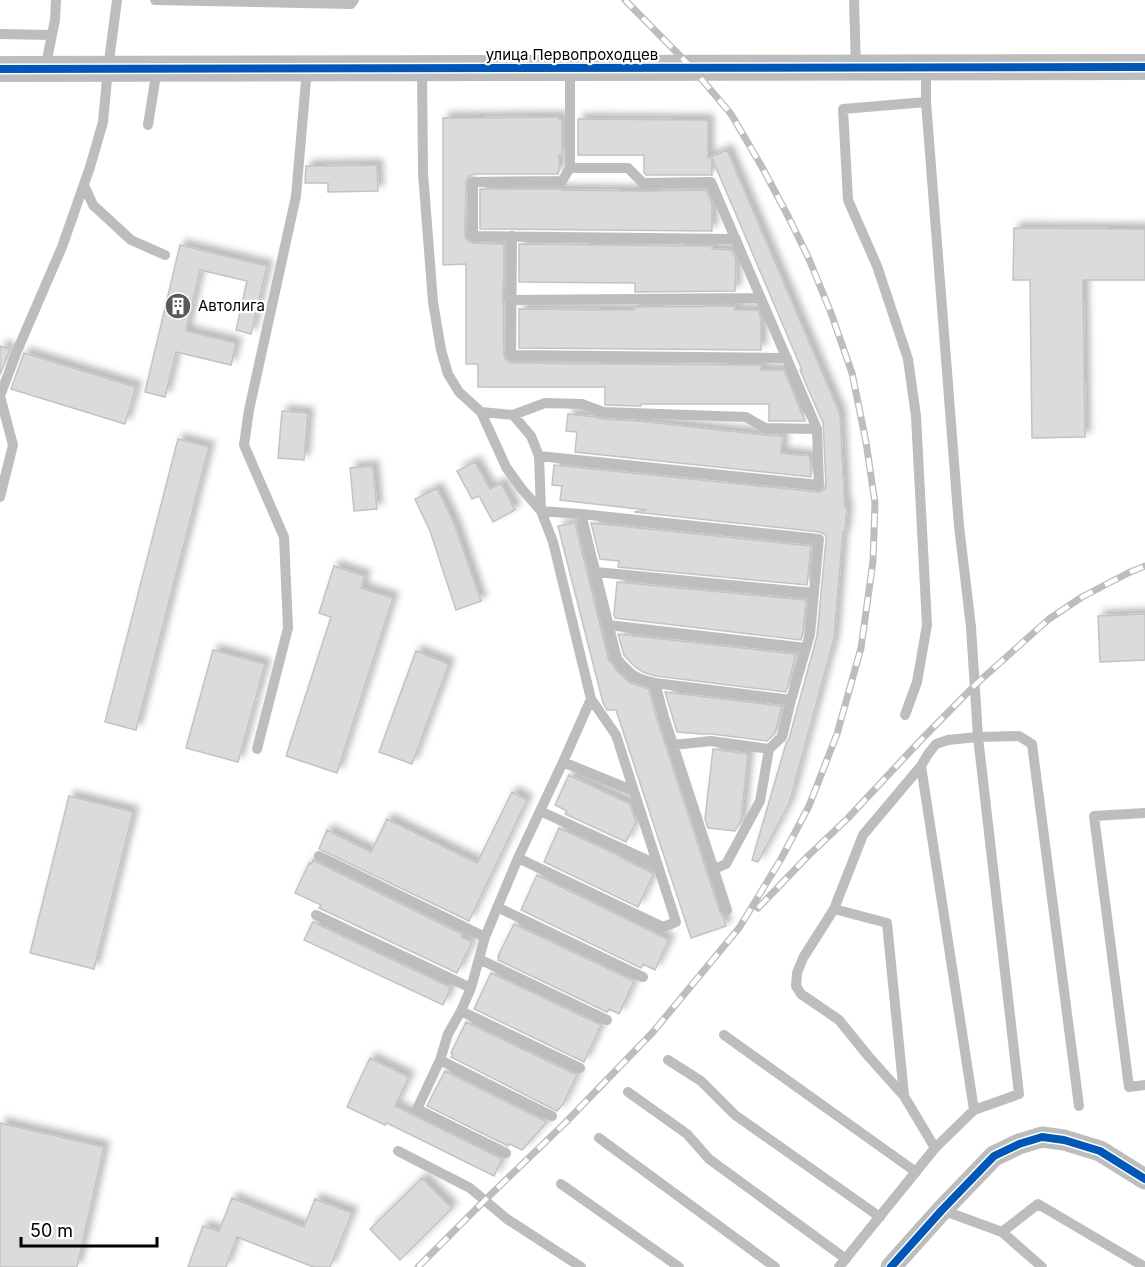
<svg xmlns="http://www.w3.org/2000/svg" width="1145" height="1267" viewBox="0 0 1145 1267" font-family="Inter,sans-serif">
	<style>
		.building { fill: #dbdbdb; stroke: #c3c3c3; stroke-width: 1.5; filter: url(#shadow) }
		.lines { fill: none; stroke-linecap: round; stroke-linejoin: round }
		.service { stroke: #bdbdbd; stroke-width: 10 }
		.minor { stroke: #bdbdbd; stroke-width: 21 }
		.tertiary { stroke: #bdbdbd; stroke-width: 26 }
		.rail-casing { stroke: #bdbdbd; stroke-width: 7 }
		.rail { stroke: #fff; stroke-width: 4.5; stroke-dasharray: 14; stroke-linecap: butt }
		.cycleway-casing { stroke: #fff; stroke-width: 11 }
		.cycleway { stroke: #0057b8; stroke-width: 8 }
		.labels { text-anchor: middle; stroke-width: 4.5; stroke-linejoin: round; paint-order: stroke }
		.street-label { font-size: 15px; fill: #000; stroke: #fff }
		.poi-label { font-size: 15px; fill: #000; stroke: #fff; text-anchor: start }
	</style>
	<defs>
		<filter id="shadow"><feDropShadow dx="5.5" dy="-5.5" stdDeviation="3" flood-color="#0004"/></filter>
	</defs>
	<rect width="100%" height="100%" fill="#fff"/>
	<path class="building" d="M559 117V119H562V155H559V171L558 174H473L469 176 466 181 465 236 467 240 473 243 504 244V282H503L504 355 505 359 511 363 761 365V370H784L805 421H769V404H641V406L605 405V387H478V364H466V264L443 265V118Z
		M578 119 708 120V158L727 150 840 414 845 507H847L845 533 843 532 834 639 789 804 758 862 752 860 786 744 789 739 817 636 826 540V535L820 532 634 512 647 510 560 500 562 486 552 485 554 465 819 492 825 489 826 485 823 421H822L800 370H802L712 158V175H646L644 173V155H578Z
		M377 165 378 191 328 192V183H305L306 166Z
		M480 189H560V190L644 191 706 190 712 203V231L480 229Z
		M1014 228 1145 229V280H1083L1085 437 1032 438 1030 280H1013Z
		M519 244 712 246V249L732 250 736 259 735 291 635 292V283L519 282Z
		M180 245 267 266 251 334 236 330 247 281 200 270 186 331 236 343 231 365 176 352 165 397 145 392Z
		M735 306V310H758L761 318V350L519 348V309L634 310V307Z
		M0 346 10 349 0 375Z
		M24 353 136 387 125 424 11 389Z
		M282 411 308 413 304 460 278 458Z
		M568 414 596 417 603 419 640 421 765 435 783 436 781 453 810 456 811 477 575 452 577 432 566 431Z
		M178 439 209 447 136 730 105 722Z
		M475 462 490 489 501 483 515 510 493 522 479 496 472 499 457 471Z
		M373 466 377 509 354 511 350 468Z
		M437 488 454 523 481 601 456 610 430 531 415 499Z
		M575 523 609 661V659L616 670 629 682 649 689 657 719 720 912 723 916 726 926 691 938 616 710H607L603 703 558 526Z
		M591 523 811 546 807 585 618 567 619 561 600 559Z
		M334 566 365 576 361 588 393 598 337 773 286 756 331 617 319 613Z
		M617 582 806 600 803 633 801 640 615 618 614 615Z
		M1145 614V660L1100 662 1098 616Z
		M618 634 796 654 786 692 656 676 645 673 635 667 624 655Z
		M213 650 265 664 238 762 186 748Z
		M416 651 449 664 412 764 379 752Z
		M665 692 782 706 775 733 767 741 712 734H702L677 732Z
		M713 749 748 754 741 821 735 831 708 828 705 819Z
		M569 775 630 804 636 822 626 842 565 814 567 811 555 805Z
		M512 792 527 800 469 921 319 849 327 830 371 852 387 819 477 863Z
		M69 796 133 812 94 969 30 953Z
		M559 828 620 856V857L652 873 653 875 638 907 544 862Z
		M313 860 462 934 461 937 472 942 457 973 319 908 321 905 295 893 309 863 311 864Z
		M537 875 669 940 655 970 643 964 641 968 521 910Z
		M313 922 450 987 449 989 450 990 443 1005 304 940Z
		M514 924 634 981 619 1014 609 1009 607 1012 498 960 499 956H498Z
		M491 973 601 1025 584 1062 474 1009Z
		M466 1022 577 1075 563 1104 557 1111 451 1057 453 1054 451 1053Z
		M370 1058 409 1077 395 1106 502 1159 494 1176 387 1123 385 1125 347 1107Z
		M445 1071 547 1122 522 1150 510 1144 508 1146 427 1106Z
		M0 1123 104 1147 77 1267H0Z
		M422 1178 452 1208 400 1260 370 1229Z
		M232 1198 304 1227 315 1199 352 1213 330 1267H313L237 1237 226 1267H188L203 1226 219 1231Z"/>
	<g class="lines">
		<path class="service" d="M155 0 351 4 354 0
			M854 0 856 68
			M0 34 52 35
			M45 69 55 20 56 0
			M422 69 423 173 433 302 441 350 448 374 459 392 481 412 506 467 521 488 541 511 581 514 617 659C631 675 635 679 655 683L664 717 727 910
			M570 69V168
			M148 125 157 69
			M84 185 93 205 131 240 165 255
			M512 236 511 355 787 358
			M511 300 761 298
			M481 412 513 415 531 436 539 456 541 511 553 542 591 699 563 762 518 858 485 937 471 988 461 1011 448 1034 440 1060 417 1109 506 1153
			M513 415 545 403 582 404 603 412 746 417 765 428 817 429
			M539 456 819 485 817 429 711 182 643 183 628 168H570L562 181 473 182V236L736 239
			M0 497 13 445 0 396 17 351 62 247 90 167 103 122 108 69 117 0
			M581 514 819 539 810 634 791 700 782 737 769 749 760 801 726 864 714 869
			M596 572 814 593
			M608 625 806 648
			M655 683 791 700
			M905 715 917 682 927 625 916 416 908 359 877 266 848 200 843 109 926 102
			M673 745 711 741 769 749
			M257 749 288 628 284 537 244 445 249 410 296 196 307 69
			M563 762 634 791
			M921 766 863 835 834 909 803 958 797 973 796 986 801 994 839 1020 869 1057 904 1096 935 1148
			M540 811 658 865
			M1145 813 1094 816 1129 1087 1145 1085
			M319 856 485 937
			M518 858 663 927 676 922 616 735 591 699
			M497 907 643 977
			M834 909 887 923 904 1095
			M316 915 471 988
			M479 959 607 1020
			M461 1011 580 1068
			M724 1035 916 1172
			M440 1060 552 1116
			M668 1060 701 1081 735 1115 880 1217
			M628 1092 687 1134 709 1159 846 1259
			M974 1110 921 766 928 754 936 744 948 740 978 737 1019 736 1032 744 1079 1106
			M599 1138 775 1267
			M398 1151 470 1188 507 1219 581 1267
			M561 1184 679 1267
			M942 1210 1002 1232 1038 1204 1145 1267
			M1002 1232 1042 1267
			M839 1267 935 1148 974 1110 1019 1094 978 737 971 627 959 526 926 102V68"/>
		<path class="minor" d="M891 1267 942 1210 994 1156 1019 1144 1042 1137 1064 1140 1100 1151 1145 1179"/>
		<path class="tertiary" d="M0 69 1145 67"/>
		<defs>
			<path id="rail" d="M758 908 808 856 848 818 919 742 975 685 1049 619 1082 597 1128 573 1145 566
				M418 1267 485 1200 564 1124 653 1032 739 928 781 859 809 806 837 734 861 648 873 561 875 503 866 442 852 373 831 313 809 259 790 220 762 167 731 114 693 69 625 0"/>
		</defs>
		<use href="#rail" class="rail-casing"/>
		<use href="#rail" class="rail"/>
		<defs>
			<path id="cycleway" d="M0 69 1145 67
				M891 1267 942 1210 994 1156 1019 1144 1042 1137 1064 1140 1100 1151 1145 1179"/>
		</defs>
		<use href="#cycleway" class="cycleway-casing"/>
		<use href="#cycleway" class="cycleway"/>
	</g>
	<defs>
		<symbol id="building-disc" viewBox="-11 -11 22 22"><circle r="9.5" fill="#595959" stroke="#fff"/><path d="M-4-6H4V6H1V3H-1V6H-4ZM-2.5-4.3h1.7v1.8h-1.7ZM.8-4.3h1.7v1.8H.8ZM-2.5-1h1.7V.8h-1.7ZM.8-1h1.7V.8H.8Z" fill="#fff"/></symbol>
	</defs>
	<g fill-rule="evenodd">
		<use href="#building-disc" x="163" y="291" width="30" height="30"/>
	</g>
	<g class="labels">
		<g class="street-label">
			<text x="572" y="60">улица Первопроходцев</text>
		</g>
		<g class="poi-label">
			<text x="198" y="311">Автолига</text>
		</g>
	</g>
	<path d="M21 1237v9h136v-9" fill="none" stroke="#000000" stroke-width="3"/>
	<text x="30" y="1237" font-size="18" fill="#000000" stroke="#ffffff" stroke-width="4.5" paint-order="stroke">50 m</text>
</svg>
